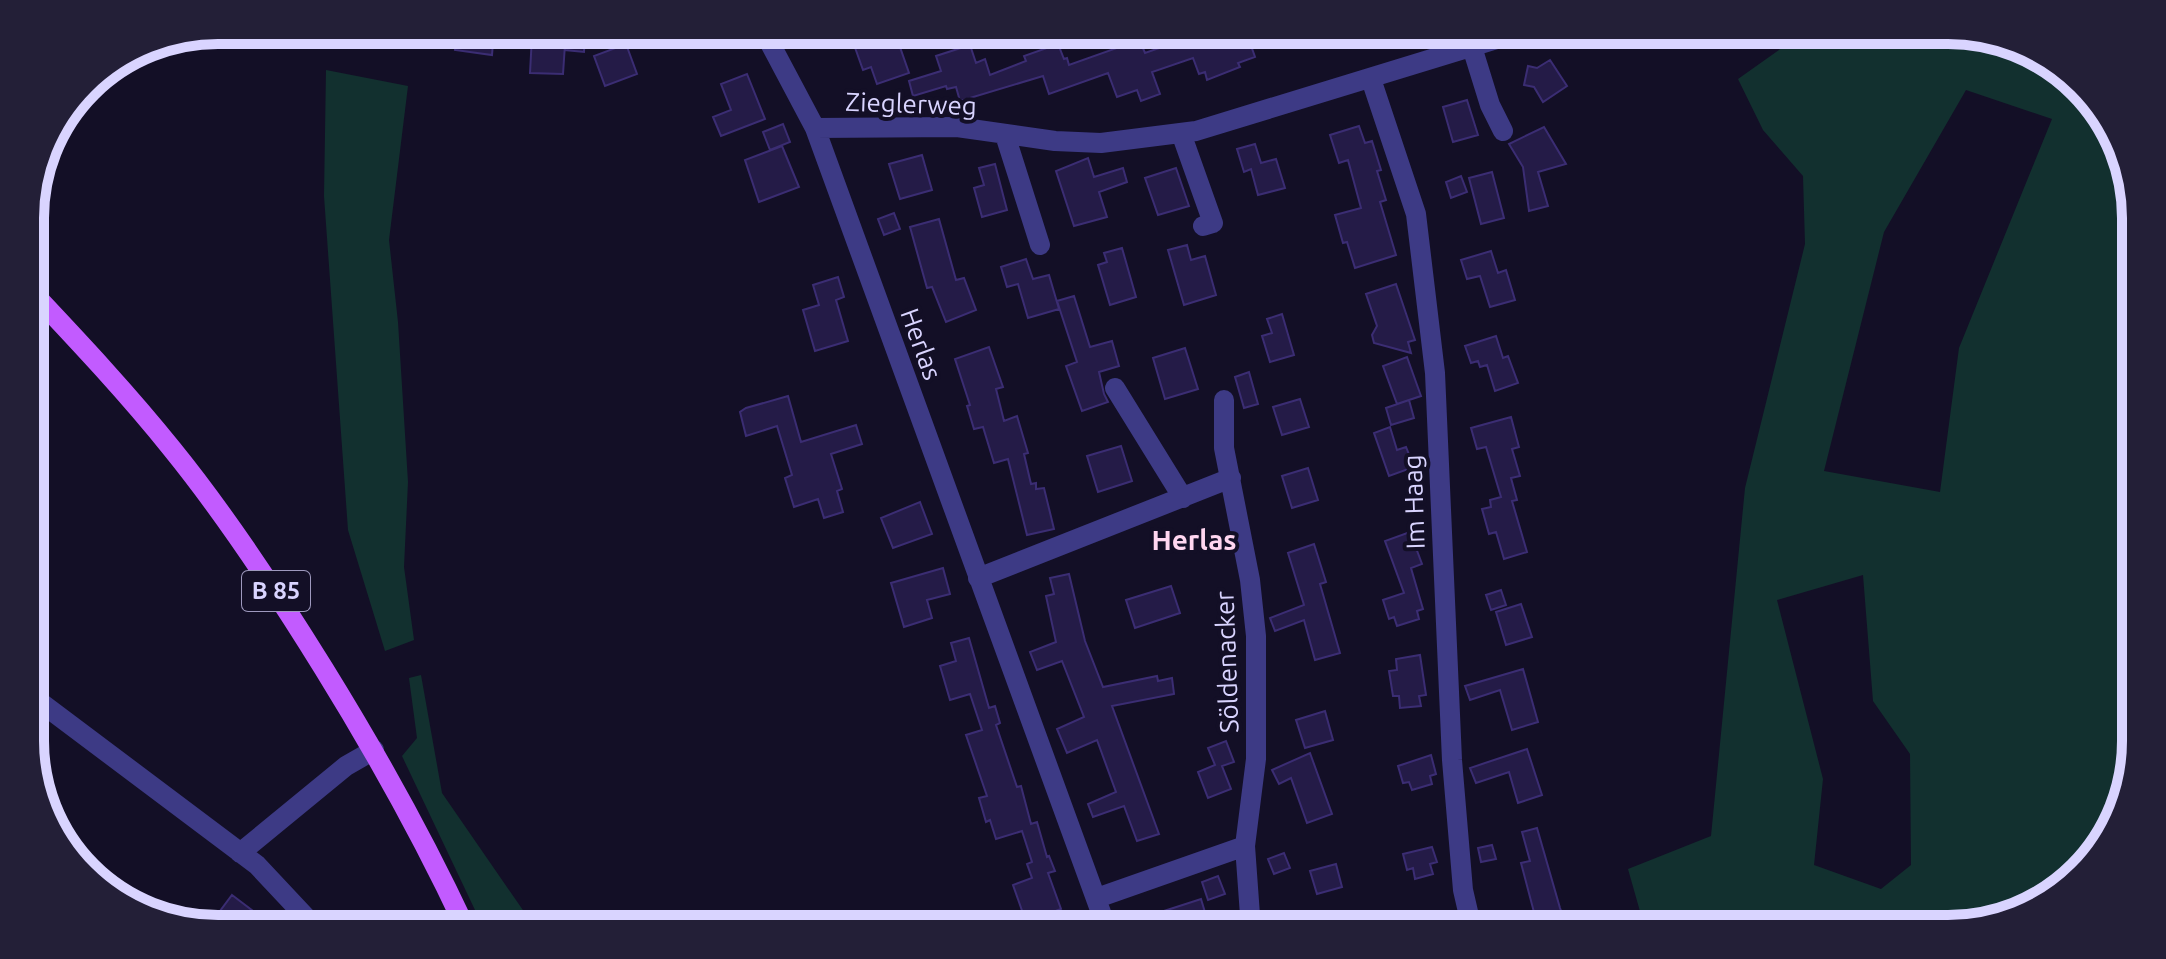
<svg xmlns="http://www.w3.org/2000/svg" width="2166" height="959" viewBox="0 0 2166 959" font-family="Ubuntu,sans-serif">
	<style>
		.green { fill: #12302f; fill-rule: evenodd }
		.building { fill: #241b47; stroke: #3b2d73; stroke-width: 2 }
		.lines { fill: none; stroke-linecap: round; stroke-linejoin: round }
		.minor { stroke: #3d3a85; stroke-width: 20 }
		.major { stroke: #c25bff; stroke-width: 20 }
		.labels { text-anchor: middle; stroke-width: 8; stroke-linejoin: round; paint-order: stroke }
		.shield { fill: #130f26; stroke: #9e99be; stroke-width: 2 }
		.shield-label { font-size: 24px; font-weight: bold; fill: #d9d4ff }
		.street-label { font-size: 26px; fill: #d9d4ff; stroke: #130f26 }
		.neighbourhood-label { font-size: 28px; font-weight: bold; fill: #ffd6f0; stroke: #130f26 }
		.rim { fill: none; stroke: #d9d4ff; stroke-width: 10 }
	</style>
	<rect width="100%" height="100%" fill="#130f26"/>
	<path class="green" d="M1807 30H1948L2019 44 2097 103 2134 193 2136 741 2122 812 2053 897 1960 929H1645L1628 869 1711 836 1745 488 1805 244 1803 176 1763 130 1738 79ZM1966 90 2052 119 1959 348 1940 492 1824 471 1884 232ZM1863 575 1873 701 1910 754 1911 865 1881 889 1814 865 1823 779 1777 600Z
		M326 70 408 86 389 240 398 322 408 482 404 567 414 640 385 651 348 530 324 196Z
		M421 675 442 793 536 929H484L402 756 417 738 409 678Z"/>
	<path class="building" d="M458 30H494L492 55 455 50Z
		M889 30H894L909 73 877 84 871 67 863 70 853 42Z
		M1200 30H1226L1232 46 1249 40 1255 57 1238 63 1240 67 1207 80 1205 72 1199 74 1193 58 1152 72 1160 94 1141 101 1137 90 1117 97 1108 73 1049 94 1043 76 960 101 956 87 947 89 946 86 913 96 909 81 941 71 936 56 970 45 976 63 985 59 990 75 1026 61 1024 56 1058 44 1064 59 1067 58 1069 65 1117 48 1114 40 1129 35 1132 44 1140 41 1145 53 1191 37 1190 34Z
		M565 31 585 32 584 52 565 50V44L563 74 530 73 532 36 565 37Z
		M626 44 637 74 605 86 594 56Z
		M1550 60 1567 86 1543 102 1534 87 1524 85 1528 66 1537 68Z
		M747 74 765 119 721 136 713 117 731 110 721 84Z
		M1467 100 1478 135 1453 142 1443 107Z
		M783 124 790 142 770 150 763 132Z
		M1359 126 1365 143 1372 141 1381 170 1377 171 1386 200 1380 202 1396 255 1355 268 1347 242 1343 243 1335 215 1361 208 1348 160 1339 163 1330 135Z
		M1544 127 1566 164 1538 172 1548 206 1529 211 1523 167 1509 144Z
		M1255 144 1261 163 1276 159 1285 188 1258 195 1251 169 1244 172 1237 149Z
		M782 146 799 187 759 202 745 160Z
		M922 155 932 190 900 199 889 164Z
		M1088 158 1094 177 1123 168 1127 182 1099 192 1107 217 1074 226 1056 171Z
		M995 164 1007 210 982 217 974 188 984 185 979 168Z
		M1176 168 1189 206 1158 215 1145 178Z
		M1492 172 1504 218 1481 224 1469 178Z
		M1461 176 1467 192 1451 198 1446 182Z
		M894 213 900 229 884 235 878 219Z
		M939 219 956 280 964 278 976 310 946 322 932 287 927 288 910 227Z
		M1187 245 1191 260 1205 256 1216 295 1184 305 1168 250Z
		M1122 248 1136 297 1110 305 1098 265 1107 262 1104 253Z
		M1491 251 1498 273 1506 270 1515 300 1490 307 1480 276 1467 279 1461 260Z
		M1026 259 1033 279 1049 275 1059 309 1028 318 1018 284 1007 287 1001 267Z
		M838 277 844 297 836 300 848 341 815 351 803 310 819 305 813 285Z
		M1396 284 1415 340 1408 342 1411 353 1374 343 1372 335 1377 326 1366 294Z
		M1074 296 1090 347 1112 341 1119 366 1099 372 1104 394 1108 402 1082 411 1066 366 1077 362 1057 301Z
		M1282 314 1294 355 1270 362 1262 336 1272 333 1267 319Z
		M1496 336 1503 358 1508 356 1518 383 1495 391 1487 365 1480 367 1478 361 1471 363 1465 346Z
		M989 347 1003 387 996 389 1004 421 1017 416 1028 453 1024 454 1031 484 1036 483V489L1044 488 1054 529 1027 535 1008 459 994 463 983 427 974 429 967 406 970 405 955 359Z
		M1185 348 1198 389 1165 399 1153 358Z
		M1407 357 1421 396 1397 404 1383 366Z
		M1249 372 1258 404 1244 408 1235 377Z
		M788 396 801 442 856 425 862 444 831 454 842 489 837 491 843 512 824 518 818 499 794 507 785 478 792 475 777 426 746 436 740 412 746 408Z
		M1300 399 1309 427 1282 435 1273 407Z
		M1409 400 1414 418 1391 425 1386 408Z
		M1511 417 1519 447 1512 449 1520 476 1511 478 1517 500 1512 501 1527 552 1504 559 1496 532 1489 534 1482 509 1491 507 1490 500 1501 497 1486 447 1477 449 1471 428Z
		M1390 427 1397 450 1406 447 1414 467 1389 476 1374 433Z
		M1121 446 1132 481 1098 492 1087 456Z
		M1308 468 1318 500 1292 508 1282 476Z
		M920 502 932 534 893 548 881 518Z
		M1410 532 1422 564 1411 568 1423 609 1417 611 1419 619 1397 626 1394 617 1389 619 1383 600 1404 593 1385 541Z
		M1314 544 1326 582 1320 584 1340 653 1315 660 1304 620 1275 631 1270 618 1304 605 1288 553Z
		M943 568 950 594 927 600 932 618 904 627 891 583Z
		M1069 574 1085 641 1103 687 1157 676 1158 681 1172 678 1174 694 1112 706 1159 834 1137 841 1124 806 1093 817 1088 804 1116 792 1097 740 1067 753 1057 729 1084 717 1062 661 1037 670 1030 652 1056 642 1046 596 1054 594 1050 578Z
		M1171 586 1180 613 1135 628 1126 600Z
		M1501 590 1506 605 1491 610 1486 595Z
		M1521 604 1532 637 1506 645 1496 612Z
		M969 638 989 708 995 706 1000 723 996 725 1017 787 1021 786 1031 824 1037 822 1047 857 1049 856 1055 871 1048 873 1061 909 1026 922 1013 885 1032 878 1027 864 1032 862 1022 831 996 839 990 820 986 822 979 798 987 796 966 735 982 730 970 694 950 700 940 666 956 661 951 643Z
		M1420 655 1426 695 1419 696 1421 706 1400 708 1399 696H1393L1389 671 1397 670 1396 659Z
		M1523 669 1538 722 1512 730 1500 690 1470 700 1465 686Z
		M1325 711 1333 740 1305 748 1296 720Z
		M1226 741 1234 762 1222 766 1231 789 1208 798 1198 772 1215 765 1208 748Z
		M1527 749 1542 795 1518 803 1509 772 1476 783 1470 768Z
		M1310 753 1332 814 1307 823 1291 778 1279 784 1272 770Z
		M1431 755 1436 774 1430 776 1432 784 1412 790 1409 782 1403 783 1398 766Z
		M1537 828 1560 908 1568 929H1539L1535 916 1521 863 1530 861 1522 832Z
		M1492 845 1496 859 1481 862 1478 848Z
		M1432 847 1437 862 1430 864 1433 874 1415 879 1413 868 1407 870 1403 854Z
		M1284 853 1290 868 1274 874 1268 859Z
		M1336 864 1342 887 1317 894 1310 871Z
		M1218 876 1225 894 1208 900 1202 882Z
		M232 895 253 911 239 929 208 927Z
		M1201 899 1210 929H1167L1161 912Z"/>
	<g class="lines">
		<path class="minor" d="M763 30 815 128 1107 929
			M1472 47 1490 105 1503 131
			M1371 79 1416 214 1435 373 1452 760 1463 890 1472 929
			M815 128 957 127 1055 141 1101 143 1196 131 1526 30
			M1181 133 1213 223 1203 226
			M1005 135 1040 245
			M1115 388 1183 498
			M1224 400V448L1250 580 1256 636V759L1245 846 1251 929
			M978 578 1231 478
			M32 696 257 865 317 929
			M240 853 346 766 374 750
			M1097 898 1245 846"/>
		<path class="major" d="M31 291C79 342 128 394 172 449 228 518 277 593 324 669 376 753 424 839 466 929"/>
	</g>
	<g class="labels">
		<rect class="shield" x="242" y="571" width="68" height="40" rx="6"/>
		<g class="shield-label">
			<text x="276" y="599">B 85</text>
		</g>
		<g class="street-label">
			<text transform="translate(911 104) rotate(2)" y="9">Zieglerweg</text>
			<text transform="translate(921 344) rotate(70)" y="9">Herlas</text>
			<text transform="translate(1414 502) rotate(-92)" y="9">Im Haag</text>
			<text transform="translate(1227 662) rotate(-92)" y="9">Söldenacker</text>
		</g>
		<g class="neighbourhood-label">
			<text x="1194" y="550">Herlas</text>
		</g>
	</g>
	<path d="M0 0H2166V959H0ZM218 44H1948A174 174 0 0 1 2122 218V741A174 174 0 0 1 1948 915H218A174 174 0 0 1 44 741V218A174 174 0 0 1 218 44Z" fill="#231f37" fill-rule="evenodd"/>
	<path class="rim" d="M218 44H1948A174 174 0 0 1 2122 218V741A174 174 0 0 1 1948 915H218A174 174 0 0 1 44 741V218A174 174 0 0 1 218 44Z"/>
</svg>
